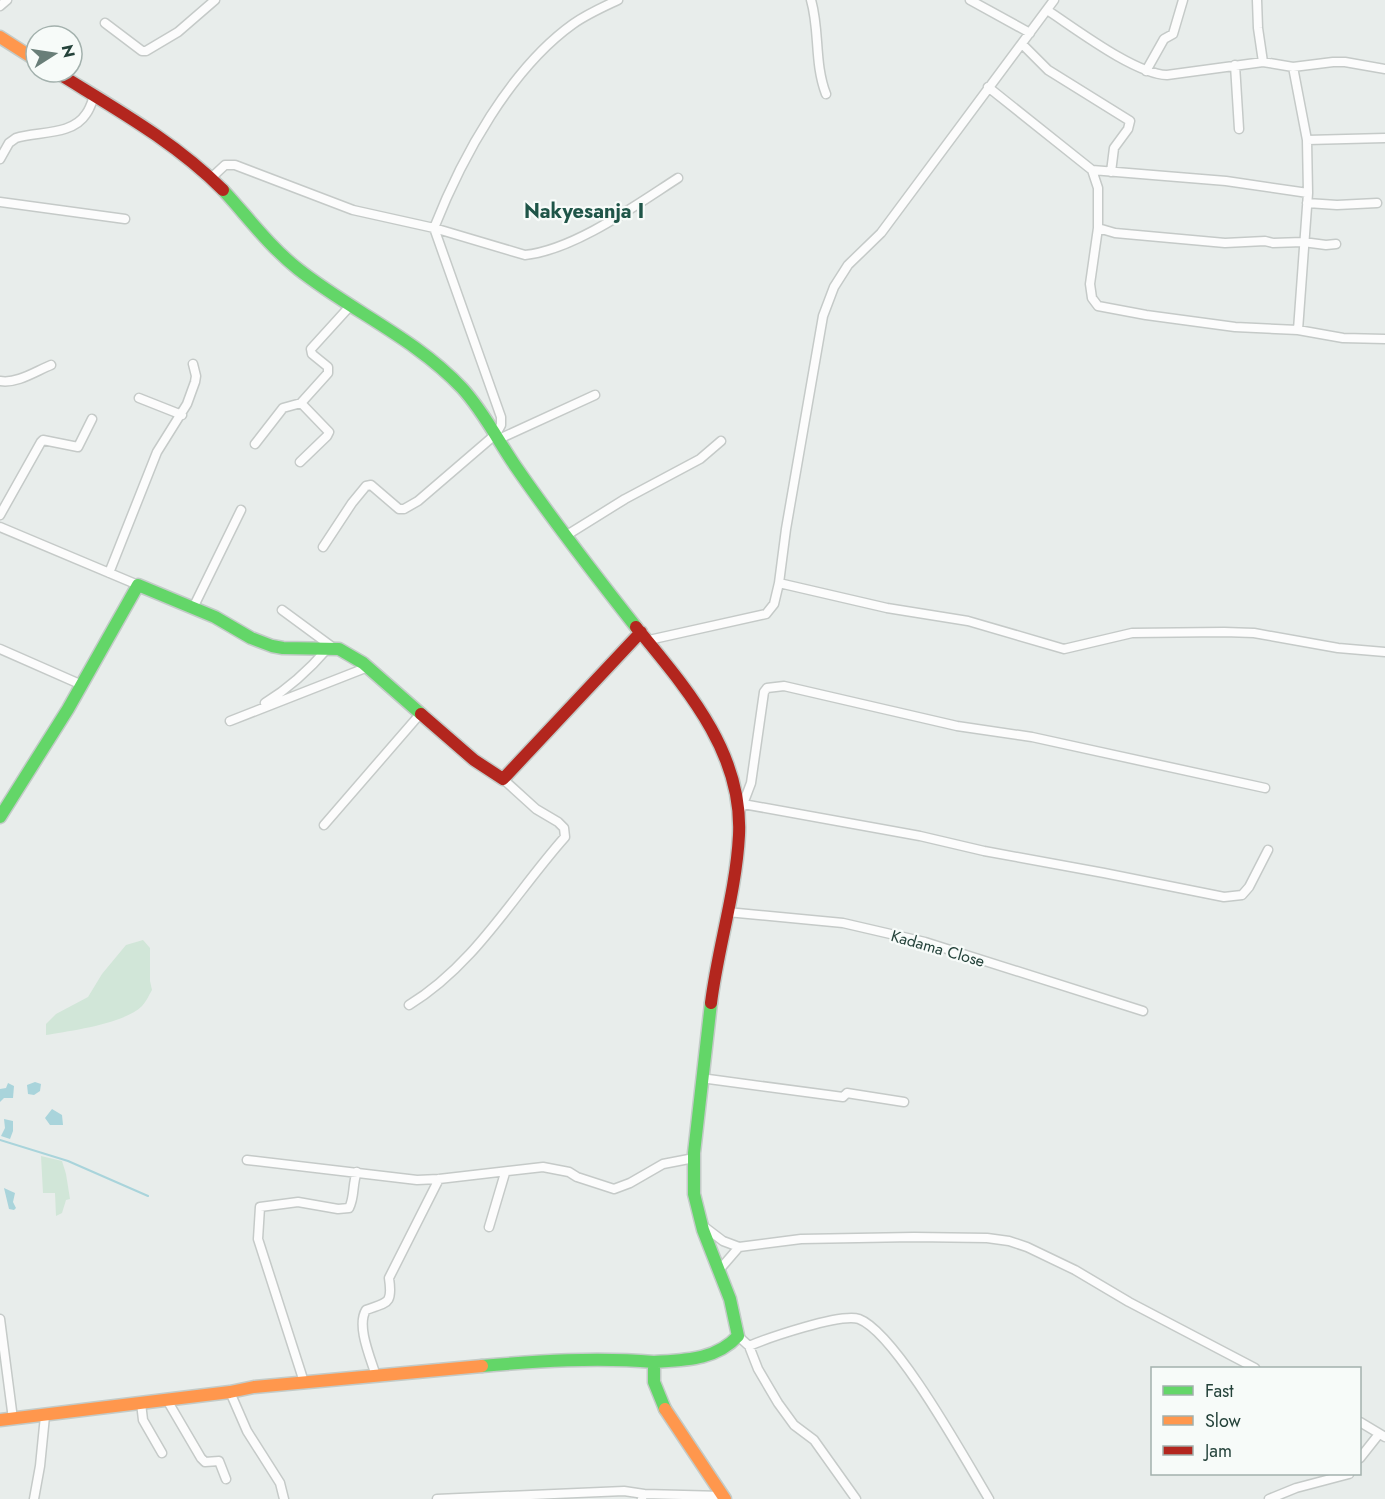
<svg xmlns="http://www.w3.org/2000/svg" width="1385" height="1499" viewBox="0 0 1385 1499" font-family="Jost,sans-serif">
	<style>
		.green { fill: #d1e6d8 }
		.water { fill: #a9d4db }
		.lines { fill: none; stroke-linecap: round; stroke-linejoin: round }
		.stream { stroke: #a9d4db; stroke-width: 2 }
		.street-casing { stroke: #c5cac8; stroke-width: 11 }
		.fast-casing { stroke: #c3cbc8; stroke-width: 15 }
		.slow-casing { stroke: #c3cbc8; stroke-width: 15 }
		.jam-casing { stroke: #c3cbc8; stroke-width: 15 }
		.street { stroke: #fcfcfc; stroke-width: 8 }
		.fast { stroke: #63d668; stroke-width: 12 }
		.slow { stroke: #ff974d; stroke-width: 12 }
		.jam { stroke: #b3261e; stroke-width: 12 }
		.labels { text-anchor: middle; stroke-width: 4.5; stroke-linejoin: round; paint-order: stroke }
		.street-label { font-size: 16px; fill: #24423a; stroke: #f7fbf9 }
		.quarter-label { font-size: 20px; font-weight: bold; fill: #1f5548; stroke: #f7fbf9 }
	</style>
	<rect width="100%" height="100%" fill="#e8edeb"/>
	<path class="green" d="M143 940 150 948V981L152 990C149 995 146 1002 142 1006 124 1024 70 1031 46 1035V1024L56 1014 88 997 102 974 126 945Z
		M41 1156 62 1161 66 1174 70 1199 66 1200 62 1213 56 1216 55 1193H43Z"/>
	<path class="water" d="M35 1082 41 1084 40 1091 34 1095 28 1094 27 1085Z
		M8 1083 14 1086 13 1098H4L0 1102V1089L6 1088Z
		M52 1109 62 1115 63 1125H50L45 1118Z
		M4 1119 13 1121V1131L10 1139 1 1136 5 1128Z
		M4 1188 15 1193 13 1202 16 1208 14 1210 9 1209Z"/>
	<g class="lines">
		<path class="stream" d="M0 1140 68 1161 148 1196"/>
		<defs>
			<path id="street" d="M811 0C820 31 814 63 826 94
				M970 0 1030 33
				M1257 0 1258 28 1263 62
				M0 6 7 0
				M1047 10C1076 29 1135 74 1167 75L1263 62 1293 67 1333 62H1345L1385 69
				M105 23 142 51H146L178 32 215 0
				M1022 44 1048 70 1130 121 1128 129 1114 148 1111 172
				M1235 65 1239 129
				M1293 67 1307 140 1308 193 1298 330
				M1146 71 1164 39 1173 34 1183 0
				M988 87 1092 170 1098 188V228L1090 284 1092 298 1098 306 1146 315 1235 327 1298 330 1343 338 1385 339
				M1307 140 1385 138
				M0 159 9 143 16 138C37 131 72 136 86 114 90 109 92 102 94 96
				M1092 170 1226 181 1308 193
				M211 178 225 165H235L353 210 434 228 525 255C574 250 636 205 678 178
				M0 202 125 219
				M1307 203 1337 205 1377 203
				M1098 228 1115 233 1225 243 1265 241 1273 243 1303 242 1326 245 1336 244
				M0 381C17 384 36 371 51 365
				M139 398 182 415
				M499 439 595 395
				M255 444 283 408 301 403 328 373V367L312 354 311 349 351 305
				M300 462 327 436 329 432 301 403
				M0 515 41 442 43 440 78 447 92 419
				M0 527 138 585
				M567 535 625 499 700 459 721 441
				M323 547 352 503 366 486 371 485 399 509H404L418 501 496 434 501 425V417L434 228C462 157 510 69 573 24 587 14 603 7 618 0
				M109 573 157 452 187 404 195 382 196 376 193 364
				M779 583 887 608 968 621 1064 649 1132 633 1224 632 1254 633 1338 648 1385 652
				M193 608 241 510
				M282 610 335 649
				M649 640 766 614 774 604 779 583 786 529 823 316 834 287 848 265 881 233 1054 0
				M0 649 82 685
				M265 703C289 688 309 670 327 649
				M230 721 368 667
				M743 804 920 836 984 851 1104 873 1224 897 1242 895 1249 887 1268 850
				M740 812 751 783 764 692 767 688 784 686 957 726 1032 737 1265 788
				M324 825 421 713
				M727 912 843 923 925 942 1143 1011
				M409 1005C475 965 515 893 565 837L564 828 558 822 536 809 503 779
				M701 1078 843 1097 847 1093 853 1094 904 1102
				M247 1160 417 1180 439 1179 543 1167 569 1172 577 1177 614 1189 630 1183 663 1164 694 1158
				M702 1225 723 1241 739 1247 801 1239 914 1237 987 1238 1009 1241 1027 1247 1075 1270 1129 1302 1255 1368
				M489 1227 505 1173
				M720 1269 739 1247
				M0 1319 13 1419
				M738 1336 749 1346 758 1369 778 1403 794 1425 814 1440 856 1499
				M749 1346C768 1338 840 1313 859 1319 896 1333 966 1461 989 1499
				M376 1376C371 1359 356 1326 366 1310 387 1302 393 1305 389 1278L439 1179
				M304 1382 258 1239 260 1207 298 1202 338 1209 349 1208C355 1197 352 1184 357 1172
				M230 1392 247 1431 280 1483 284 1499
				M167 1400 201 1458 205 1462 219 1461 226 1479
				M141 1403 143 1420 162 1453
				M1360 1422 1385 1437
				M1360 1458 1379 1434
				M642 1498 644 1494 723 1496
				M34 1499 40 1466 45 1416
				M437 1499 624 1491 644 1494
				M1269 1499 1296 1488 1349 1474"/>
			<path id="fast" d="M223 190C247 216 269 246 298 269 351 311 415 338 462 388 484 412 498 441 516 467 554 522 595 575 636 627
				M0 817 68 709 138 585 215 617 251 638 272 646 283 648 339 649 363 663 421 714
				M482 1366C539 1361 596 1357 654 1362
				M665 1409 654 1382V1362C685 1360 716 1360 738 1336L730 1299 703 1230 694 1194V1153L711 1003"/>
			<path id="slow" d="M0 37 36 60
				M665 1409 725 1499
				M0 1420 230 1392 254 1387 482 1366"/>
			<path id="jam" d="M56 72C114 108 174 141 223 190
				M636 627C686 688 743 752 739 835 736 892 718 947 711 1003
				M421 714 474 760 503 779 641 632"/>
		</defs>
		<use href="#street" class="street-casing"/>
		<use href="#fast" class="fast-casing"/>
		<use href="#slow" class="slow-casing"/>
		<use href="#jam" class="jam-casing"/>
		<use href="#street" class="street"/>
		<use href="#fast" class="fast"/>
		<use href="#slow" class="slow"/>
		<use href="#jam" class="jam"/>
	</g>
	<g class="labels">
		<g class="street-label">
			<text transform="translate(938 948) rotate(16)" y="6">Kadama Close</text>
		</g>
		<g class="quarter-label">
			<text x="584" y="218">Nakyesanja I</text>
		</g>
	</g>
	<rect x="1151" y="1367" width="210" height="108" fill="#f7fbf9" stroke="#a3b1ad" stroke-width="1.5"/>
	<rect x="1163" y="1386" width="30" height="9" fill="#63d668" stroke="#a3b1ad" stroke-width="1.5"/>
	<text x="1205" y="1397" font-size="18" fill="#24423a">Fast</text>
	<rect x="1163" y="1416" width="30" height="9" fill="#ff974d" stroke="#a3b1ad" stroke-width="1.5"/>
	<text x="1205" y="1427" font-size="18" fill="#24423a">Slow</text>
	<rect x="1163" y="1446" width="30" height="9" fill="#b3261e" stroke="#a3b1ad" stroke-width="1.5"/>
	<text x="1205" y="1457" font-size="18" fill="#24423a">Jam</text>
	<g transform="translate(54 54) rotate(78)"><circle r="28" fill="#f7fbf9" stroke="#a3b1ad" stroke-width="1.5"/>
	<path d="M0-4.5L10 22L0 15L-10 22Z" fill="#697e78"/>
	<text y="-9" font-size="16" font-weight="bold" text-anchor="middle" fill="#24423a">N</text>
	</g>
</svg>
